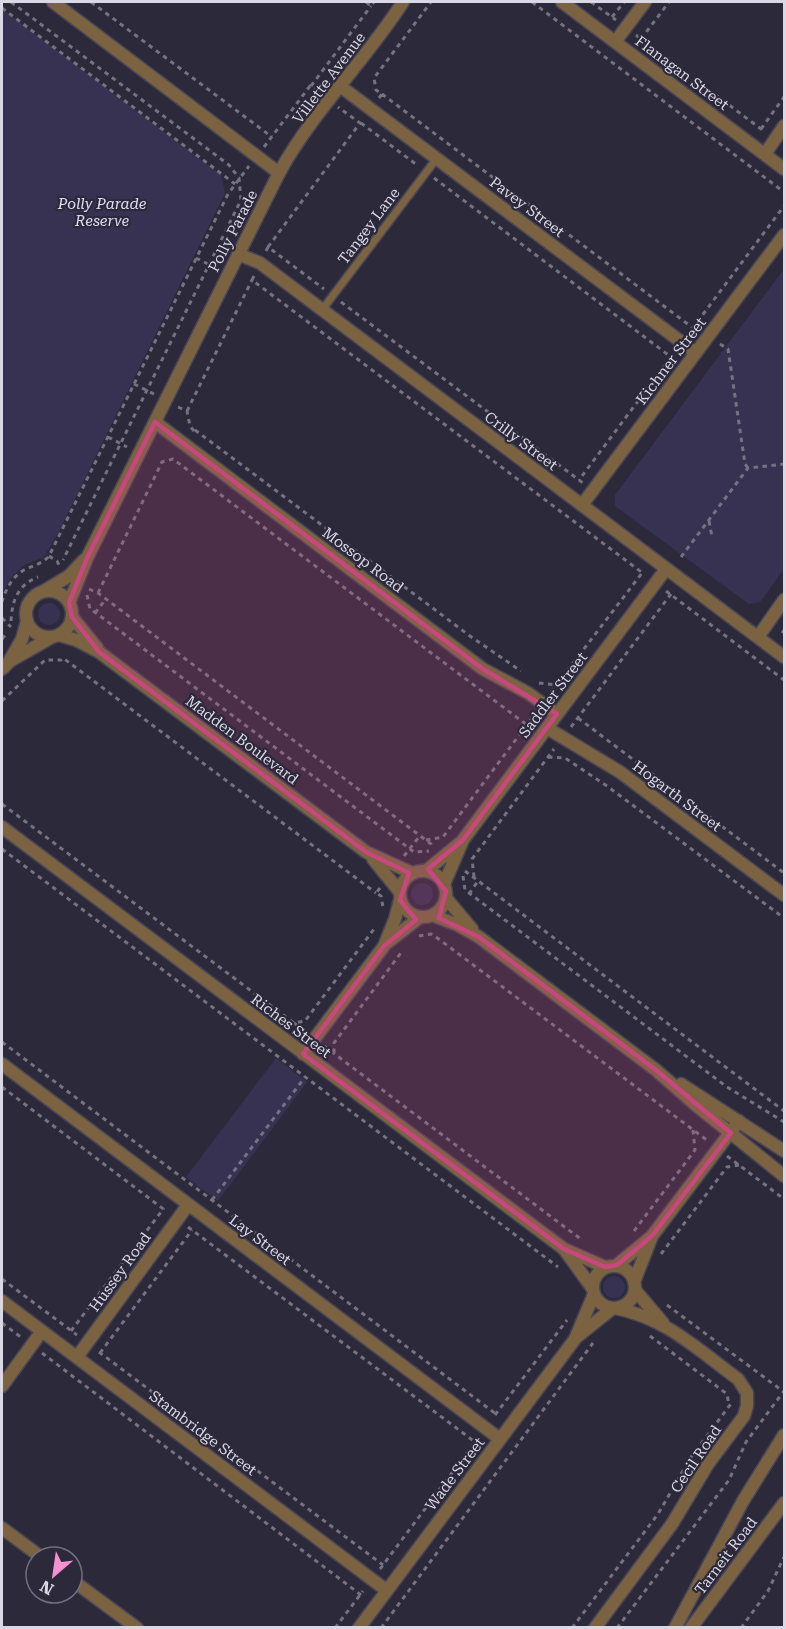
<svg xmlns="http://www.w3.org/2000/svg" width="786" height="1629" viewBox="0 0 786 1629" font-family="'Roboto Serif',serif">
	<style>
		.green { fill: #383252 }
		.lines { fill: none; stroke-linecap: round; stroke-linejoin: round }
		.service-casing { stroke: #484556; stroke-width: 10 }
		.minor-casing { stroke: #484556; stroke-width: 15 }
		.tertiary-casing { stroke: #484556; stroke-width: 15 }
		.path { stroke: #757282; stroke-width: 3; stroke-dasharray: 4.5 4.5; stroke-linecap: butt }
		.service { stroke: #7b6342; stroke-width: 7 }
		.minor { stroke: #7b6342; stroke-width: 12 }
		.tertiary { stroke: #7b6342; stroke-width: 12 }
		.marked { fill: #c8487d; fill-opacity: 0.2; stroke: #c8487d; stroke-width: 4.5; stroke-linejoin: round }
		.labels { text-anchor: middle; stroke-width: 4.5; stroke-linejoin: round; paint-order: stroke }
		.street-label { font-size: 15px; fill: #d9d8e4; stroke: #2c293b }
		.park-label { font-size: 15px; font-style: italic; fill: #e0dcf8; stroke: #2c293b }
	</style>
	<rect width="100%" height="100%" fill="#2c293b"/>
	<path class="green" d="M2 9 221 175 225 193 59 531 44 557 26 564 13 575 2 593Z
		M784 269V569L760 602 749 604 615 506V495Z
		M38 614a11 11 0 1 1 22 0a11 11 0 1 1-22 0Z
		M411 894a11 11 0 1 1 22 0a11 11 0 1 1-22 0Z
		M276 1058 307 1082 218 1201 186 1177Z
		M603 1287a11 11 0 1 1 22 0a11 11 0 1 1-22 0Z"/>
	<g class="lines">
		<defs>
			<path id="service" d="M322 310 437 158"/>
			<path id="minor" d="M562 2 784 169
				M615 42 645 2
				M340 86 696 353
				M765 154 784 126
				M279 173C313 111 365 61 403 2
				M238 254 260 263 784 657
				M155 422 483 669 528 693 557 714
				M582 505 784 235
				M758 637 784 600
				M547 728 620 772 784 895
				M2 827 564 1249 605 1267
				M426 871 460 843
				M444 884 463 840 666 569
				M388 942 420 917
				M303 1054 384 946 395 919 400 900
				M2 1064 500 1439
				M564 1249 593 1289
				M617 1265 651 1237
				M593 1287a21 21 0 1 1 42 0a21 21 0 1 1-42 0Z
				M634 1282 652 1236 739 1121
				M635 1290 663 1323
				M2 1301 386 1590
				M578 1336 613 1308
				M77 1357 188 1205
				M2 1386 42 1331
				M2 1528 41 1557
				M72 1580 137 1628
				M359 1628 575 1339 594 1294
				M595 1628 672 1524 708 1464 744 1416 747 1406V1393L738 1379C697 1349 666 1318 615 1308"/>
			<path id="tertiary" d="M53 2 279 173 87 558 69 603
				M44 591 69 576 84 560
				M26 614a23 23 0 1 1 46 0a23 23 0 1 1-46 0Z
				M72 617 97 648
				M59 635 76 640 99 652 366 852 412 873
				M10 660 22 639 27 621
				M2 669 10 661 52 637
				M373 859 399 891
				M400 894a23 23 0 1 1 46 0a23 23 0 1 1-46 0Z
				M446 898 472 929
				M432 915 458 925 479 937 656 1070 697 1106 784 1176
				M681 1084 784 1151
				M675 1628 743 1501 784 1435
				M691 1628 784 1503"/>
		</defs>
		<use href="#service" class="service-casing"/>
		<use href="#minor" class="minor-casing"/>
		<use href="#tertiary" class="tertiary-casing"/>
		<path class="path" d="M11 2 229 165 239 178 241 200 63 560
			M91 2 272 137
			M366 2 371 6 374 2
			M532 2 784 192
			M591 2 616 20
			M2 8 235 184
			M612 17 624 2
			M636 35 765 132
			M641 39 669 2
			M311 86 371 6
			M382 94 693 328
			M379 98 382 94 376 90 374 78 431 2
			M361 123 417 165
			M761 129 784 97
			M264 147 310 86 319 92
			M434 178 671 357 579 480
			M268 247 360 123 338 107
			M266 251 268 247 324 289
			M196 258 216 268
			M254 276 252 280 644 574
			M341 302 583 483
			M692 329 784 206
			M720 344 728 349 745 464 748 468
			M134 384 154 394
			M178 407 187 411 190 426 194 431
			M187 411 252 280
			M195 430 470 636 521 671
			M108 437 127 447
			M709 521 712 537
			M49 556 57 561 60 567
			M681 557 748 468 784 464
			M89 589 98 593 431 844 433 848
			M666 591 784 680
			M98 593 162 462 173 459 527 725
			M87 595 90 609 96 613 410 849 414 852 429 851
			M2 602C5 590 13 576 24 570 34 565 42 564 49 556L228 194 249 166
			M95 613 105 600
			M2 618 11 627
			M11 621C12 600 18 585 38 577
			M782 633 784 630
			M2 639 7 633
			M539 683 556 685 561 689
			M551 692 642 573
			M2 701 45 660H61L63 658 376 893
			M578 718 784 873
			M571 727 671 594
			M548 757 565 758 607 786 784 918
			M2 804 294 1023 305 1021 374 929
			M426 840 443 837 535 714
			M2 849 558 1267
			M404 856 419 837
			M465 871 784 1111
			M463 876 465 890 469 893 727 1087 784 1122
			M474 877 472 859 554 749
			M380 888 376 893 381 896 383 907
			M469 894 478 881
			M419 936 431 934 436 937
			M436 937 708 1141
			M294 1023 304 1031
			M2 1042 496 1414
			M324 1046 582 1240
			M334 1053V1043L403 950
			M2 1087 166 1211
			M727 1156 784 1199
			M212 1200 305 1077
			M188 1227 475 1442
			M634 1231 695 1150 693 1130
			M661 1254 727 1167 739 1165
			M2 1279 77 1335
			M667 1305 784 1392
			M2 1323 22 1338
			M71 1331 164 1208
			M650 1336 727 1394 729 1405
			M99 1352 383 1565
			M42 1353 361 1595
			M100 1353 192 1230
			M495 1415 567 1320
			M380 1569 475 1442
			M335 1628 363 1591
			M381 1628 593 1343
			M572 1628 658 1514 691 1457 733 1401
			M617 1628 729 1480 746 1442 784 1391
			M741 1628 768 1591 784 1557"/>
		<use href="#service" class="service"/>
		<use href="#minor" class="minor"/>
		<use href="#tertiary" class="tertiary"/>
	</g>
	<path class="marked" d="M155 422 483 669 557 714 463 840 428 869 446 891 439 918 479 937 656 1070 731 1133 652 1236 617 1265 605 1267 564 1249 303 1054 384 946 416 920 400 900 409 873 366 852 99 652 72 617 69 603 87 558Z"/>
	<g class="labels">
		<g class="street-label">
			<text transform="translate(682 73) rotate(37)" y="5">Flanagan Street</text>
			<text transform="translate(329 78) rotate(-53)" y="5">Villette Avenue</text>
			<text transform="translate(527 207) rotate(37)" y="5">Pavey Street</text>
			<text transform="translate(369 226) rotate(-53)" y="5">Tangey Lane</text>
			<text transform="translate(233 231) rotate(-63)" y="5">Polly Parade</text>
			<text transform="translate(671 361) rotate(-53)" y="5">Kichner Street</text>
			<text transform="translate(521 441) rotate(37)" y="5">Crilly Street</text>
			<text transform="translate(363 560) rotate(37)" y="5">Mossop Road</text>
			<text transform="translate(553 695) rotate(-53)" y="5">Saddler Street</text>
			<text transform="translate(242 740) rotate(37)" y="5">Madden Boulevard</text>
			<text transform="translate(677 796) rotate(37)" y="5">Hogarth Street</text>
			<text transform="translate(291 1026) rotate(37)" y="5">Riches Street</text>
			<text transform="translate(260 1240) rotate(37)" y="5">Lay Street</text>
			<text transform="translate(120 1272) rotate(-54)" y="5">Hussey Road</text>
			<text transform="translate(203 1433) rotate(37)" y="5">Stambridge Street</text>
			<text transform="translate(696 1459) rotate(-56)" y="5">Cecil Road</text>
			<text transform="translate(455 1474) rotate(-53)" y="5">Wade Street</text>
			<text transform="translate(726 1556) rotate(-53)" y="5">Tarneit Road</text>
		</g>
		<g class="park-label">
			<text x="102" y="209">Polly Parade<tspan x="102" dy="17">Reserve</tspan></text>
		</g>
	</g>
	<rect width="786" height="1629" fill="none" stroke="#d9d8e4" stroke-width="6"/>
	<g transform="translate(54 1575) rotate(209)"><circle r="28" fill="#2c293b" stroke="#716f7f" stroke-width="1.5"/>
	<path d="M0-4.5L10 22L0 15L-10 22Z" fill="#f590d1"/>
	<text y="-9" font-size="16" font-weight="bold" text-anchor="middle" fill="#d9d8e4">N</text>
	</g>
</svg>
